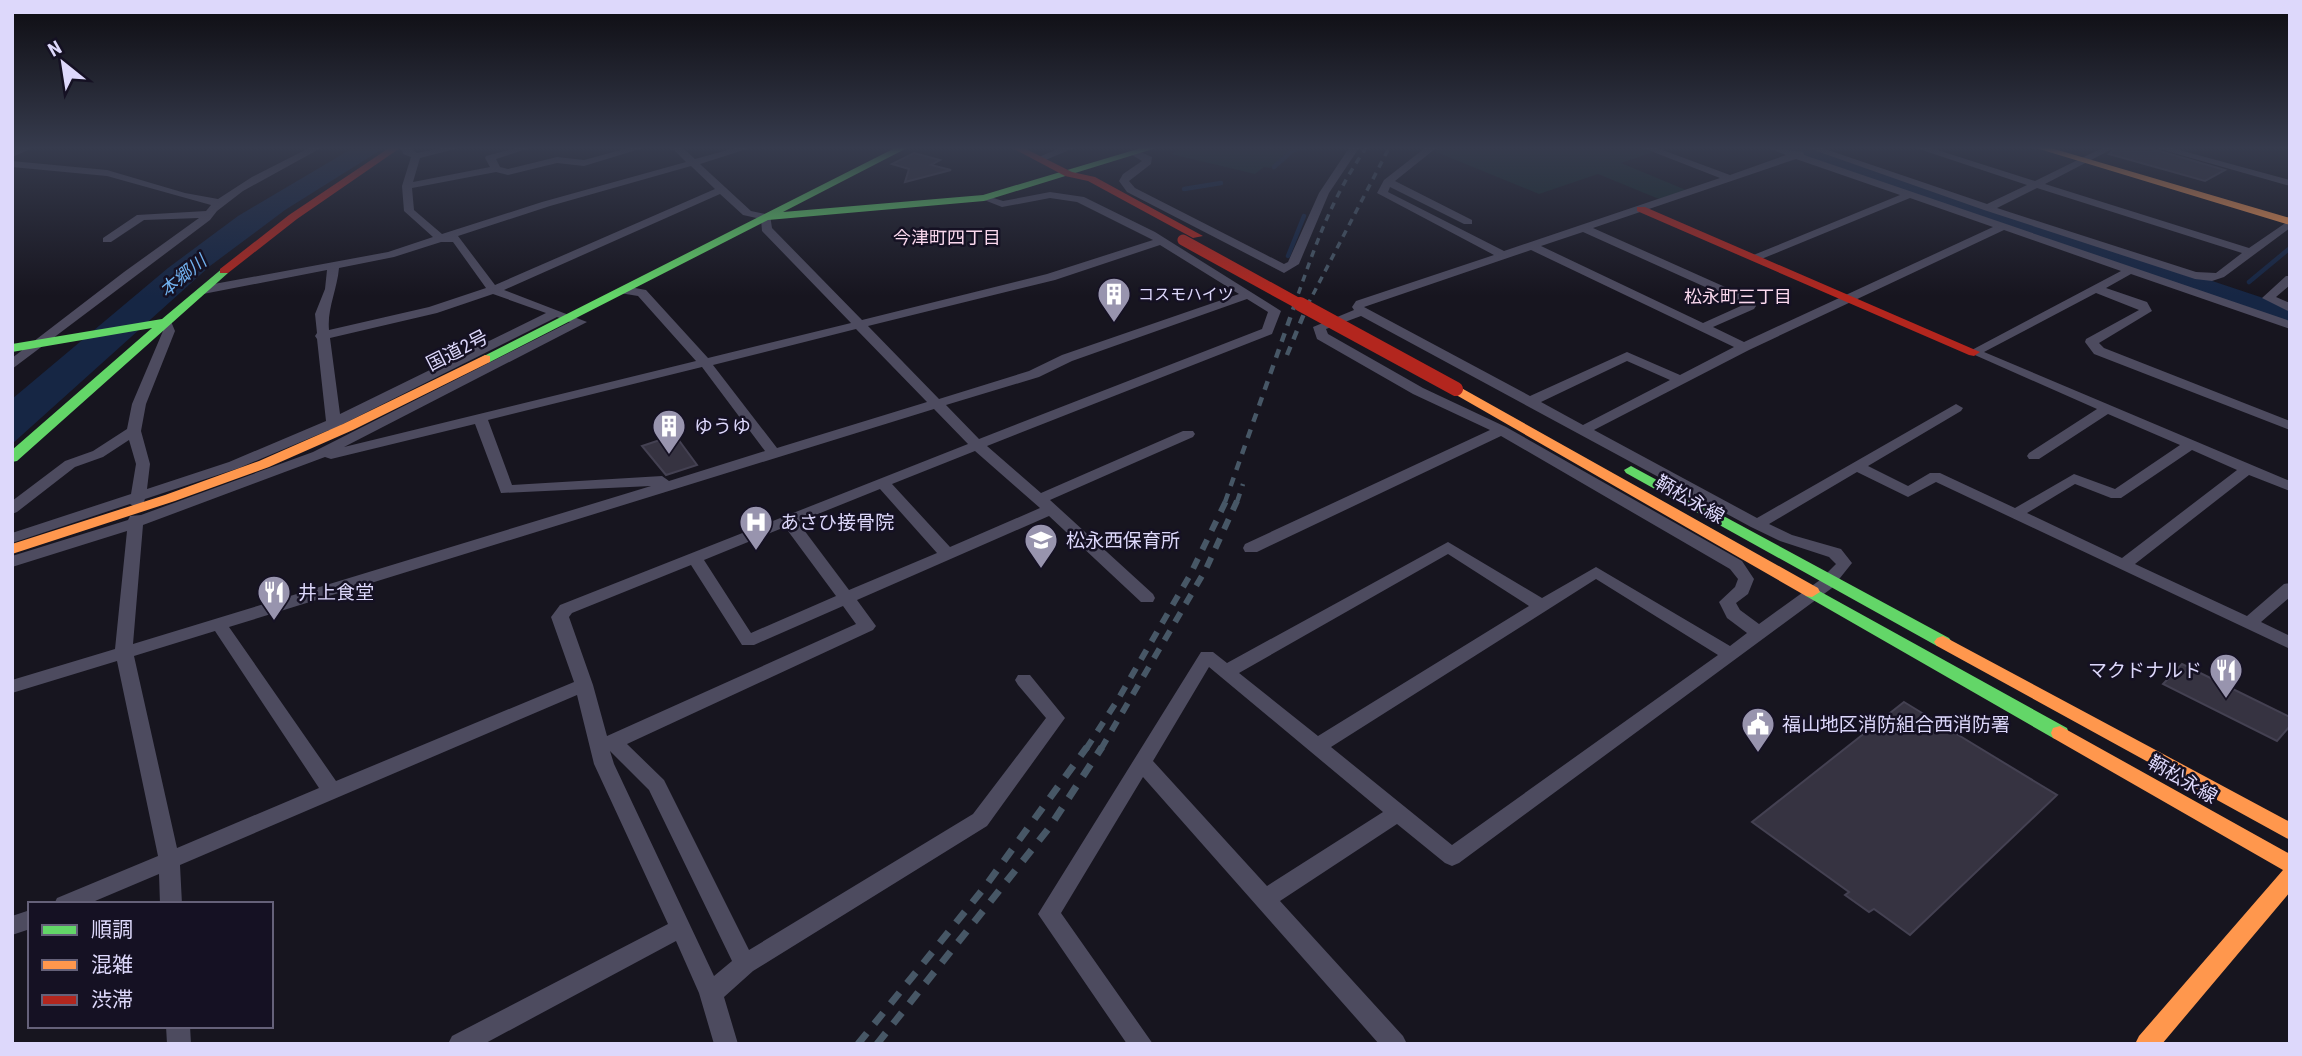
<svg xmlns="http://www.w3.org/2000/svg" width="2302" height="1056" viewBox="0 0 2302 1056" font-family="'Roboto Condensed','Noto Sans JP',sans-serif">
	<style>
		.green { fill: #15292a }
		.water { fill: #162644 }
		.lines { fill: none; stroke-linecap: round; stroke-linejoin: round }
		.stream { stroke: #162644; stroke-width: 4.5 }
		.river { fill: #162644; fill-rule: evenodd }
		.building { fill: #363341; stroke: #444152; stroke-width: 2 }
		.street { fill: #4d4b5f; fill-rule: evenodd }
		.fast { fill: #63d668; fill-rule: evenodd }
		.slow { fill: #ff974d; fill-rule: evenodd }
		.jam { fill: #b3261e; fill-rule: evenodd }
		.rail-far3 { stroke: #475766; stroke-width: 3.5; stroke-dasharray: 7 6; stroke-linecap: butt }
		.rail-far2 { stroke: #475766; stroke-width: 4.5; stroke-dasharray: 9 8; stroke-linecap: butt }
		.rail-far1 { stroke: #475766; stroke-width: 6; stroke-dasharray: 11 10; stroke-linecap: butt }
		.rail { stroke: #475766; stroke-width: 7; stroke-dasharray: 14 12; stroke-linecap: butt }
		.jam-bridge-far1 { stroke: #b3261e; stroke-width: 11 }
		.jam-bridge { stroke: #b3261e; stroke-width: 14 }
		.labels { text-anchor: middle; stroke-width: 5; stroke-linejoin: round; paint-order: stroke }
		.far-poi-label { font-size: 16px; fill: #ddd8fb; stroke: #151123; text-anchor: start }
		.far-neighbourhood-label { font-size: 18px; fill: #fbd9ee; stroke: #151123 }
		.far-water-label { font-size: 18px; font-style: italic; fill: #71b1ef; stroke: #151123 }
		.street-label { font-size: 19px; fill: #ddd8fb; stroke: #151123 }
		.poi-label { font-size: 19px; fill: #ddd8fb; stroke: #151123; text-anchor: start }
	</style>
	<rect width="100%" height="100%" fill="#17151f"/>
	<path class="green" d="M1181 148H1281L1289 150 1270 168 1264 167 1255 174 1171 154Z
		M1438 148H1642L1654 152 1621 163 1686 190 1659 199 1598 174 1539 194 1434 151Z"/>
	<path class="water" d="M353 148H384L285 210 210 266 12 444V399L168 268 238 216Z"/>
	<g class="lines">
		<path class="stream" d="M1274 167 1293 150 1302 148
			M1184 189 1221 183
			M1288 256 1304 216
			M2249 282 2290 248"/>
		<path class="river" d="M1781 148H1814L2290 307V326L1784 153Z"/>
	</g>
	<path class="building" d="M2116 148H2150L2225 170 2205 181 2109 154Z
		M914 153 940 160 931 165 951 170 905 182 909 169 892 164Z
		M675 435 697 465 666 475 642 446Z
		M2182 664 2290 717V726L2277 741 2163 684Z
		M1904 702 2057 795 1910 935 1874 909 1869 912 1845 895 1849 892 1752 822Z"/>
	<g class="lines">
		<path class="street" d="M19 148H33L12 157V151Z
			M309 148H321L243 191 217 211 210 220 12 369V358L124 272 199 218 144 220 111 242H103V238L137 215 206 211 211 205 107 176 12 167V161L107 170 185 193 218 199 252 177Z
			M401 148H411L417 153 441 148H459L420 158 413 182 490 167 485 158 486 156 515 148H530L496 159 500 167 508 169 557 157 584 160 628 148H643L584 166 557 163 508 175 496 172 412 188 414 210 442 234 542 202 686 162 672 148H683L695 159 735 148H750L700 164 751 211 770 215 772 228 862 320 1047 274 1153 240 1077 202 1050 198 1002 207 979 198 984 195 1003 201 1050 192 1084 197 1155 232 1281 311 1272 334 987 446 1041 493 1183 431H1193L1195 434 1193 437 1050 500 1153 594 1155 598 1153 602H1141L1049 516 857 600 876 626 873 630 627 744 664 780 749 950 973 814 1046 718 1018 685 1015 680 1018 675H1030L1065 718 987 826 753 971 724 997 738 1044H714L699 993 676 941 484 1044H448L452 1036 668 924 594 764 577 695 180 865 182 904H160L159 874 88 904H54L57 898 158 856 117 661 12 693V680L115 649 127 531 12 567V556L128 520 130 516 141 515 313 452 570 322 557 317 341 425 339 430H329L239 468 145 499 142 506 137 508 130 504 12 543V533L131 494 136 464 129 440 103 457 75 467 17 512 12 514V501L65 461 93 451 127 429 132 404 163 331 160 322 162 319H170L175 331 146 404 141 431 150 464 147 489 229 462 326 421 317 339 315 336 317 333 315 314 325 289 327 270 203 294 197 290 203 286 388 252 433 237 404 211 402 186 411 157 403 154ZM691 166 715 189 495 285 458 236 550 206ZM720 194 743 215 761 219 762 231 851 323 708 358 646 290 624 286 618 290 620 293 638 296 696 361 344 447 587 322 504 290ZM441 242H453L486 288 429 307 329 330C327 309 337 290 339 268L394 257ZM1160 245 1239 294 1062 355 1029 371 939 399 868 326 1055 280ZM493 294 546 313 340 414 330 338 437 313ZM1247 299 1268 312 1262 329 979 439 946 405 1039 377 1072 361ZM856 329 927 402 777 448 713 365ZM702 367 765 451 669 481 662 476 512 485 488 420ZM934 409 968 444 560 605 551 617 574 682 336 781 229 627ZM475 424 501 493 651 486 133 644 143 525 325 457 331 459ZM975 451 1040 508 950 547 892 484ZM880 489 937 553 849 590 798 522ZM785 527 836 596 751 633 704 560ZM691 565 742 645H754L843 606 856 624 607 736 593 685 569 617 572 613ZM215 631 319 788 177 848 134 656ZM610 751 649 790 732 961 714 976 614 764Z
			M1060 148H1074L1043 161 1034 159Z
			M1349 148H1359L1329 193 1299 264 1284 273 1127 192 1119 181 1123 174 1142 161 1132 155V151H1138L1152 157 1151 164 1129 181 1135 188 1284 264 1288 262 1319 193Z
			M1425 148H1436L1395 181 1472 220V224H1464L1390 187 1388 192 1504 251 1720 178 1643 148H1657L1730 175 1786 155 1769 148 1803 152 1804 155 2290 321V329L2131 274 2106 288 2147 302 2152 311 2099 343 2104 348 2290 421V430L2094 354 2085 342 2086 339 2139 310 2096 293 1984 352 2290 481V491L2249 475 2135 564 2247 616 2284 584 2290 583V597L2261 622 2290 636V649L1936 482 1908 497 1857 472 1769 524 1792 535 1841 549 1852 563 1832 588 1459 863 1452 866 1445 863 1397 824 1280 901 1403 1036 1407 1044H1379L1143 777 1061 913 1153 1044H1127L1038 914 1201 652H1213L1227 663 1448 542 1542 598 1596 567 1730 646 1747 633 1727 618 1719 602 1735 587 1738 579 1730 569 1501 436 1257 552H1245L1243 548 1245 544 1490 430 1413 394 1317 339 1313 327 1354 310 1352 307 1356 301 1494 255 1377 193 1384 180ZM1796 159 1900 195 1751 256V260H1759L1910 198 1993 227 1744 342 1713 327 1754 309 1756 306 1752 299 1593 228ZM2004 230 2121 271 1968 352 2097 409 2029 453 2027 456 2029 459H2039L2108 414 2180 445 2115 489 2074 474 2015 508 1940 473H1930L1908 486 1868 466 1961 411 1963 408 1956 404 1757 518 1594 430 1749 350ZM1583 232 1743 304V305L1703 323 1541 246ZM1531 250 1734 347 1680 375 1627 352 1530 396 1364 307ZM1361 316 1751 527 1780 541 1829 557 1836 564 1820 580 1759 624 1740 610 1736 603 1748 594 1754 579 1742 561 1506 427 1423 388 1328 334 1326 329ZM1627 361 1670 380 1583 425 1541 402ZM2192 450 2237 470 2122 558 2027 513 2075 484 2111 498H2121ZM1448 554 1529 606 1318 736 1239 673ZM1596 579 1718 655 1452 845 1331 747ZM1209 667 1383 812 1267 886 1153 761Z
			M1808 148H1822L1987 204 2027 185 1916 148H1931L2035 181 2102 148H2114L2045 184 2249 248 2290 220V228L2224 277 2212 281 2195 279 1984 210ZM2037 188 2242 253 2216 273 2196 272 1997 208Z
			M2156 148H2172L2290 180V186Z
			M2286 276H2290V285L2276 297 2290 303V312L2262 298Z
			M30 910V929L12 935V916Z
			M166 1026H190L191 1044H167Z"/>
		<path class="fast" d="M895 148H907L783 212 983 195 1141 148H1156L984 201 768 220 490 362 485 363 478 359Z
			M224 267 228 269V273L17 461 12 462V450L152 328 12 352V344L162 319Z
			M1631 466 1949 638 1952 642 1949 646H1937L1626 473 1624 470Z
			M1812 587 2067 728 2069 733 2067 738 2060 740 2053 738 1806 596 1804 592Z"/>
		<path class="slow" d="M2036 148H2051L2290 218V225Z
			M485 355 490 356V362L353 430 269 467 175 501 12 554V544L165 495 259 461 343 424Z
			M1456 385 1818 588 1820 592 1812 597 1806 596 1451 392 1449 389Z
			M1943 636 2290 822V840L1937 646 1934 642 1937 638Z
			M2060 726 2290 854V892L2162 1044H2135L2139 1036 2283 870 2053 738 2051 733 2053 728Z"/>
		<path class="jam" d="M389 148H400L297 219 228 273H220V269L289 215Z
			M1012 148H1024L1072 172 1095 177 1203 236 1193 238 1088 181 1065 176Z
			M1637 207H1645L1980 352 1974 356 1969 355 1637 211Z"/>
		<path class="rail-far3" d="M1294 306C1315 247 1330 200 1366 148
			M1307 306 1389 148"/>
		<path class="rail-far2" d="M1287 355 1308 304
			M1225 502 1295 304
			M1237 502 1243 484"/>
		<path class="rail-far1" d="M1086 749 1117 701 1190 575 1226 501
			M1101 749 1206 569 1237 501"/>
		<path class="rail" d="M858 1044 984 888 1087 747
			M877 1044 1049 828 1102 747"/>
		<path class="jam-bridge-far1" d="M1183 240 1303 306"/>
		<path class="jam-bridge" d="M1300 304 1456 389"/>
	</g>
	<linearGradient id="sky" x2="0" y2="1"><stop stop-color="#0d0c11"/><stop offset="0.5" stop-color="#363b4d"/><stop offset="1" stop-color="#363b4d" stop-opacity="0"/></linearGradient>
	<rect width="2302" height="296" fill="url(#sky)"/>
	<defs>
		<symbol id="building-pin" viewBox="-11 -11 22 30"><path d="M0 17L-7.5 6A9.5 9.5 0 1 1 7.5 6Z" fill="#9894ae" stroke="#151123"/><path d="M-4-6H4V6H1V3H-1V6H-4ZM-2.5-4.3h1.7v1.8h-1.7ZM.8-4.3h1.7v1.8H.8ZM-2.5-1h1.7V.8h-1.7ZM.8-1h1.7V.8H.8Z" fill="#fff"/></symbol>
		<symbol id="hospital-pin" viewBox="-11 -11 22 30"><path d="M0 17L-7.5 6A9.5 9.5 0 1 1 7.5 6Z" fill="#9894ae" stroke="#151123"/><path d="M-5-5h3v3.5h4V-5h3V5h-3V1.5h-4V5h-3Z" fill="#fff"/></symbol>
		<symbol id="school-pin" viewBox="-11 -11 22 30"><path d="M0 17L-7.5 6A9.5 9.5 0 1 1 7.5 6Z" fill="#9894ae" stroke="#151123"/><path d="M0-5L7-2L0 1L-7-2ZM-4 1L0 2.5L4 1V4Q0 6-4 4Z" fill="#fff"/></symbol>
		<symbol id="restaurant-pin" viewBox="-11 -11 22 30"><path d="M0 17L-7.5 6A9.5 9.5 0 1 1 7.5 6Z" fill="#9894ae" stroke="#151123"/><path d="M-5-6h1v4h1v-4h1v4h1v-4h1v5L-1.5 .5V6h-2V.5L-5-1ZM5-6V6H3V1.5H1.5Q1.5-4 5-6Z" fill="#fff"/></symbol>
		<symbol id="civic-pin" viewBox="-11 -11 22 30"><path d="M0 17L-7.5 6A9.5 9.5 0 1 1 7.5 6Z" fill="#9894ae" stroke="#151123"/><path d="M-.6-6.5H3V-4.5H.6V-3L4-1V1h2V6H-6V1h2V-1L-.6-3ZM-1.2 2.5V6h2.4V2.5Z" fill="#fff"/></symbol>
	</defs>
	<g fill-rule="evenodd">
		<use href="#building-pin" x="1095" y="275" width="38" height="52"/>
		<use href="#building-pin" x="650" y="407" width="38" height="52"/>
		<use href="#hospital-pin" x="737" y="503" width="38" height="52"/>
		<use href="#school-pin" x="1022" y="521" width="38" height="52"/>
		<use href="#restaurant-pin" x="255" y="573" width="38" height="52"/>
		<use href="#restaurant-pin" x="2207" y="651" width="38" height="52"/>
		<use href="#civic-pin" x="1739" y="705" width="38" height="52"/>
	</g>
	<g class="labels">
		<g class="far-poi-label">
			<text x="1138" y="300">コスモハイツ</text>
		</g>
		<g class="far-neighbourhood-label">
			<text x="947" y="244">今津町四丁目</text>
			<text x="1738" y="303">松永町三丁目</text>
		</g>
		<g class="far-water-label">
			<text transform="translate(183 276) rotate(-39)" y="6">本郷川</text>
		</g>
		<g class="street-label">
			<text transform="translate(457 350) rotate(-27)" y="7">国道2号</text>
			<text transform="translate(1690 499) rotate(30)" y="7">鞆松永線</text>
			<text transform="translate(2183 779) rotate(30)" y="7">鞆松永線</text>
		</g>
		<g class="poi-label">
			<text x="694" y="433">ゆうゆ</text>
			<text x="780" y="529">あさひ接骨院</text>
			<text x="1066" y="547">松永西保育所</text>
			<text x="298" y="599">井上食堂</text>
			<text x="2202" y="677" text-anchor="end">マクドナルド</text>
			<text x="1782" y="731">福山地区消防組合西消防署</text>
		</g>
	</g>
	<rect width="2302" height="1056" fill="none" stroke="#ddd8fb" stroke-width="28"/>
	<rect x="28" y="902" width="245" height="126" fill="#151123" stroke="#656179" stroke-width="2"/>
	<rect x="42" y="925" width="35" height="10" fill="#63d668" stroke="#656179" stroke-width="2"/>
	<text x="91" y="937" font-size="21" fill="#ddd8fb">順調</text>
	<rect x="42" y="960" width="35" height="10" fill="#ff974d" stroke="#656179" stroke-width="2"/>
	<text x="91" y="972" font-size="21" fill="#ddd8fb">混雑</text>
	<rect x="42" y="995" width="35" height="10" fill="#b3261e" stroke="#656179" stroke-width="2"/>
	<text x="91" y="1007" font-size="21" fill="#ddd8fb">渋滞</text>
	<g transform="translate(63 63) rotate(330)" stroke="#151123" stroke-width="5" paint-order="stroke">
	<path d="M0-5L12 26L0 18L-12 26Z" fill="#ddd8fb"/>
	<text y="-10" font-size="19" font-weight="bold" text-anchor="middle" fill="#ddd8fb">N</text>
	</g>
</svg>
